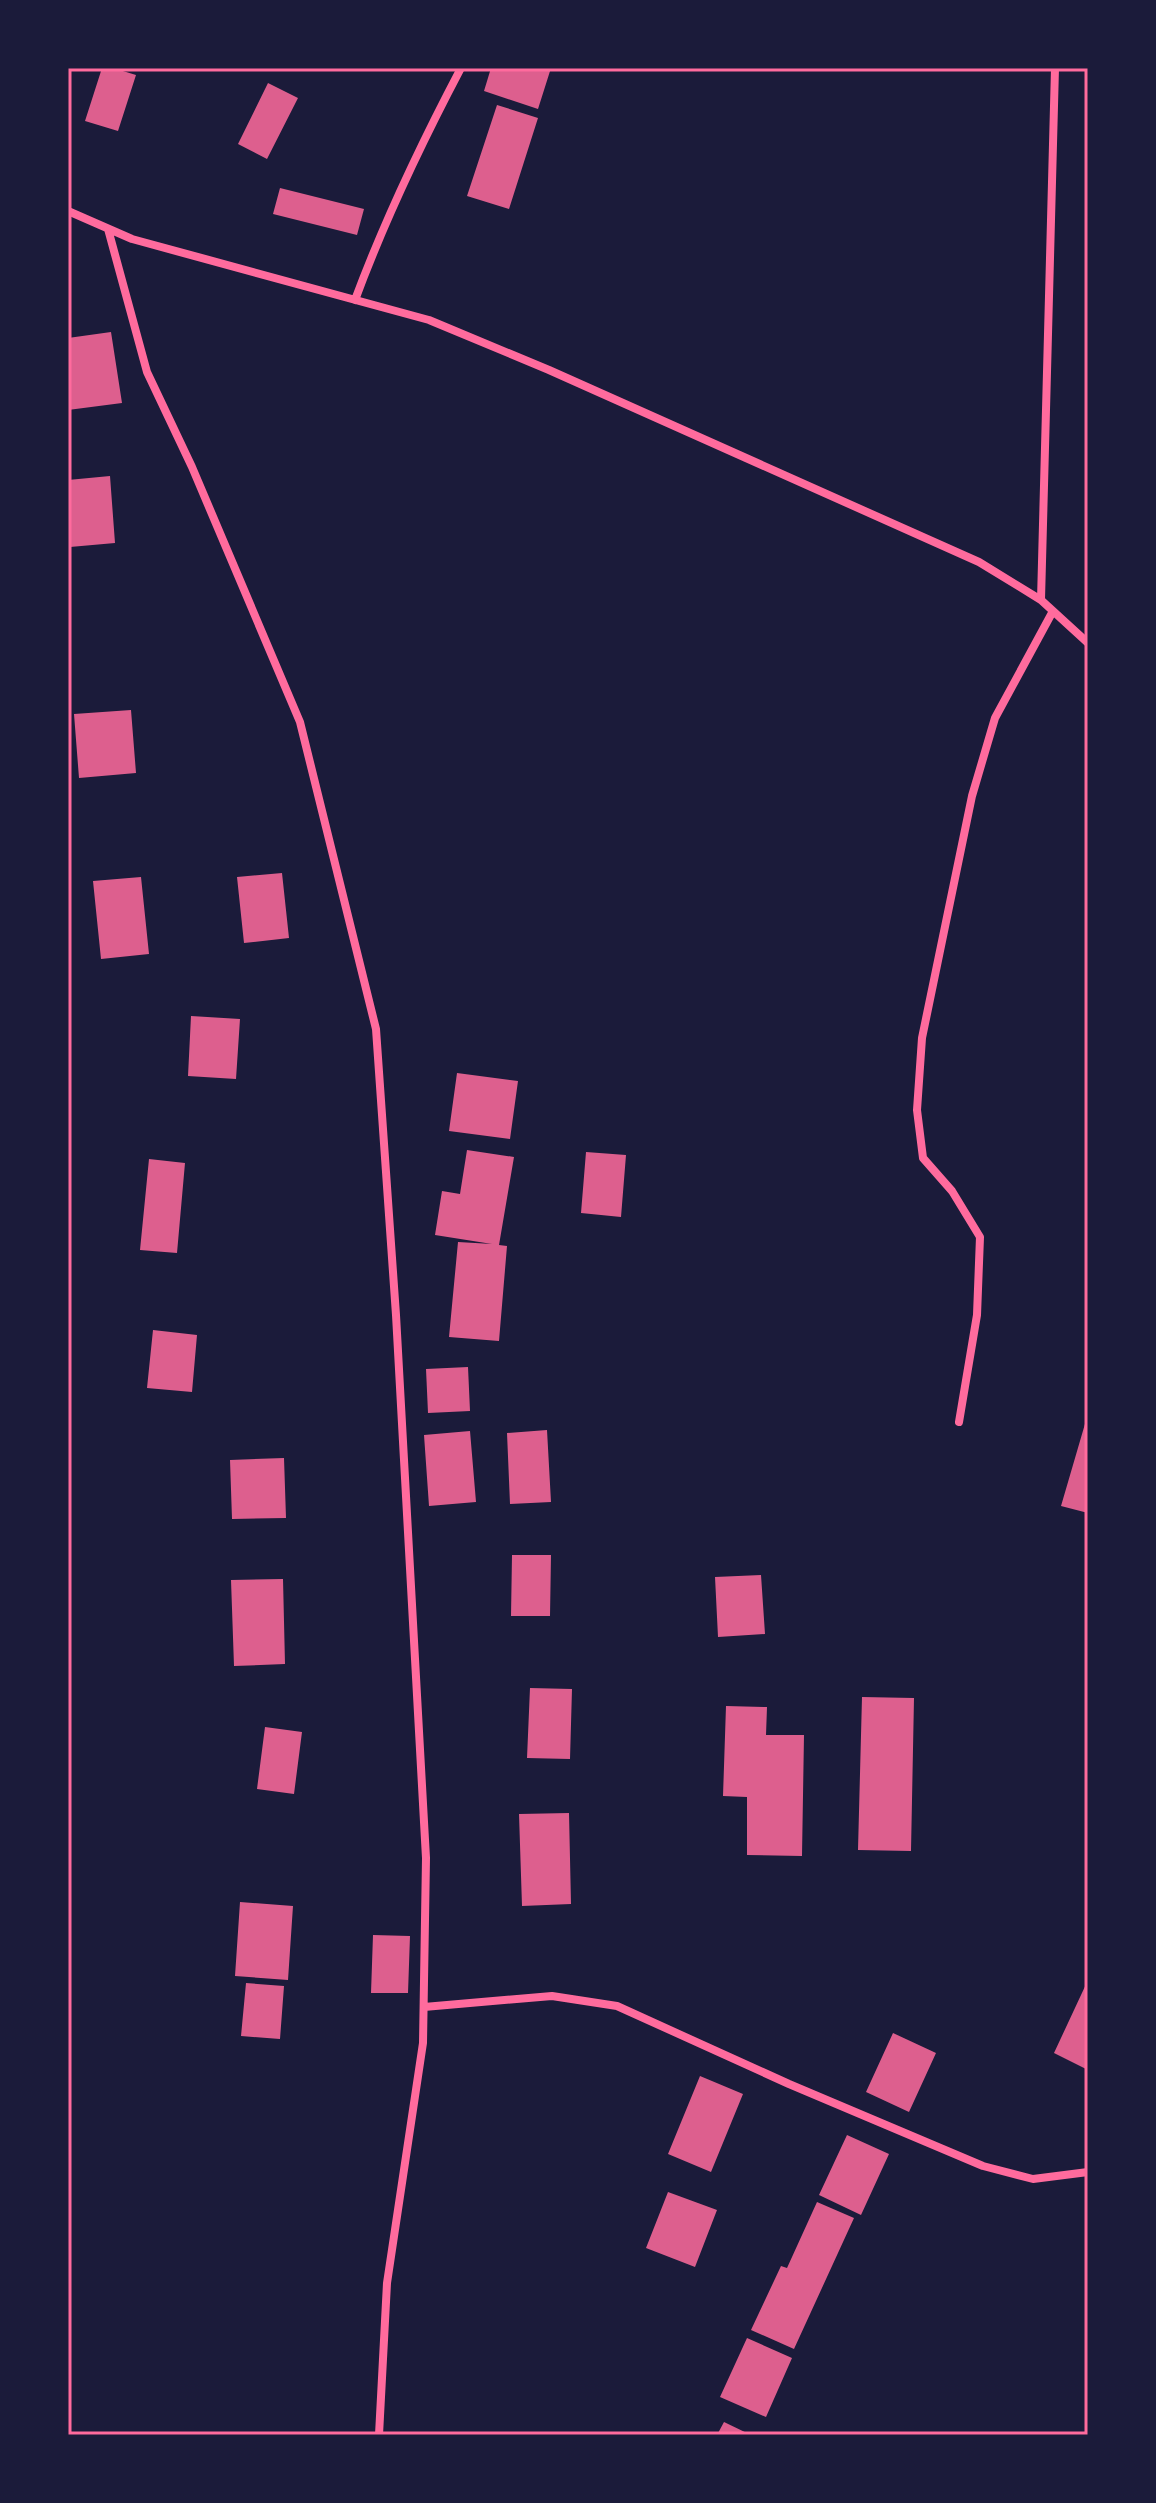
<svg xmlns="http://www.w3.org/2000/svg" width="1156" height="2503" viewBox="0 0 1156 2503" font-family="'Sofia Sans Condensed',sans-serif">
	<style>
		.building { fill: #dd5f8e }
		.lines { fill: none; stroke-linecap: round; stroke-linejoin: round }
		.minor { stroke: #ff6b9d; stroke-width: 8 }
		.neatline { fill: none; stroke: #ff6b9d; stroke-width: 3 }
	</style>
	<rect width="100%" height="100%" fill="#1b1b3a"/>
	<path class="building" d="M102 68H113L136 75 118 131 85 121Z
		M491 68H551L538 109 484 91Z
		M268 83 298 98 267 159 238 144Z
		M497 105 538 118 509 209 467 196Z
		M280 188 364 209 357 235 273 214Z
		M111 332 122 403 68 410V338Z
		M110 476 115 543 70 547 68 480Z
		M131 710 136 773 79 778 74 714Z
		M282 873 289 938 244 943 237 877Z
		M141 877 149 954 101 959 93 881Z
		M191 1016 240 1019 236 1079 188 1076Z
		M457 1073 518 1081 510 1139 449 1131Z
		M467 1150 514 1157 499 1245 507 1246 499 1341 449 1337 458 1242 492 1244 435 1235 442 1191 460 1194Z
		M586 1152 626 1155 621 1217 581 1213Z
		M149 1159 185 1163 177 1253 140 1250Z
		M153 1330 197 1335 192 1392 147 1388Z
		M468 1367 470 1411 428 1413 426 1369Z
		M1087 1417H1088V1513L1061 1506Z
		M547 1430 551 1502 510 1504 507 1433Z
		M470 1431 476 1502 429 1506 424 1435Z
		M284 1458 286 1518 232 1519 230 1460Z
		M512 1555H551L550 1616H511Z
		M761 1575 765 1634 718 1637 715 1577Z
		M283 1579 285 1664 234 1666 231 1580Z
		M530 1688 572 1689 570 1759 527 1758Z
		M862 1697 914 1698 911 1851 858 1850Z
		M726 1706 767 1707 766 1735H804L802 1856 747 1855V1797L723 1796Z
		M265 1727 302 1732 294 1794 257 1789Z
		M569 1813 571 1904 522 1906 519 1814Z
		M240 1902 293 1906 288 1980 235 1976Z
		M373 1935 410 1936 408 1993H371Z
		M1088 1980V2070L1054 2053Z
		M246 1983 284 1986 280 2039 241 2036Z
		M893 2033 936 2053 909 2112 866 2092Z
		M700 2076 743 2094 711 2172 668 2154Z
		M847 2135 889 2154 861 2215 819 2195Z
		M668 2192 717 2210 695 2267 646 2248Z
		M817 2202 854 2218 794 2349 751 2330 781 2266 787 2268Z
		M747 2338 792 2358 766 2417 720 2397Z
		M724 2422 751 2435H717Z"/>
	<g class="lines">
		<path class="minor" d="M68 211 132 239 429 320 549 370 979 562 1041 600 1088 643
			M108 229 147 372 192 467 300 722 376 1029 396 1315 426 1858 423 2043 387 2283 379 2435
			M355 300C385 219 421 144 461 68
			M1041 600 1055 68
			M959 1422 977 1315 980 1237 952 1191 923 1158 917 1110 922 1038 972 796 995 718 1053 611
			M424 2007 552 1996 617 2006 789 2084 983 2166 1033 2179 1088 2172"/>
	</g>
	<rect width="1156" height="2503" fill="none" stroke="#1b1b3a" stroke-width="140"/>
	<rect x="70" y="70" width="1016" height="2363" class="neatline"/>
</svg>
